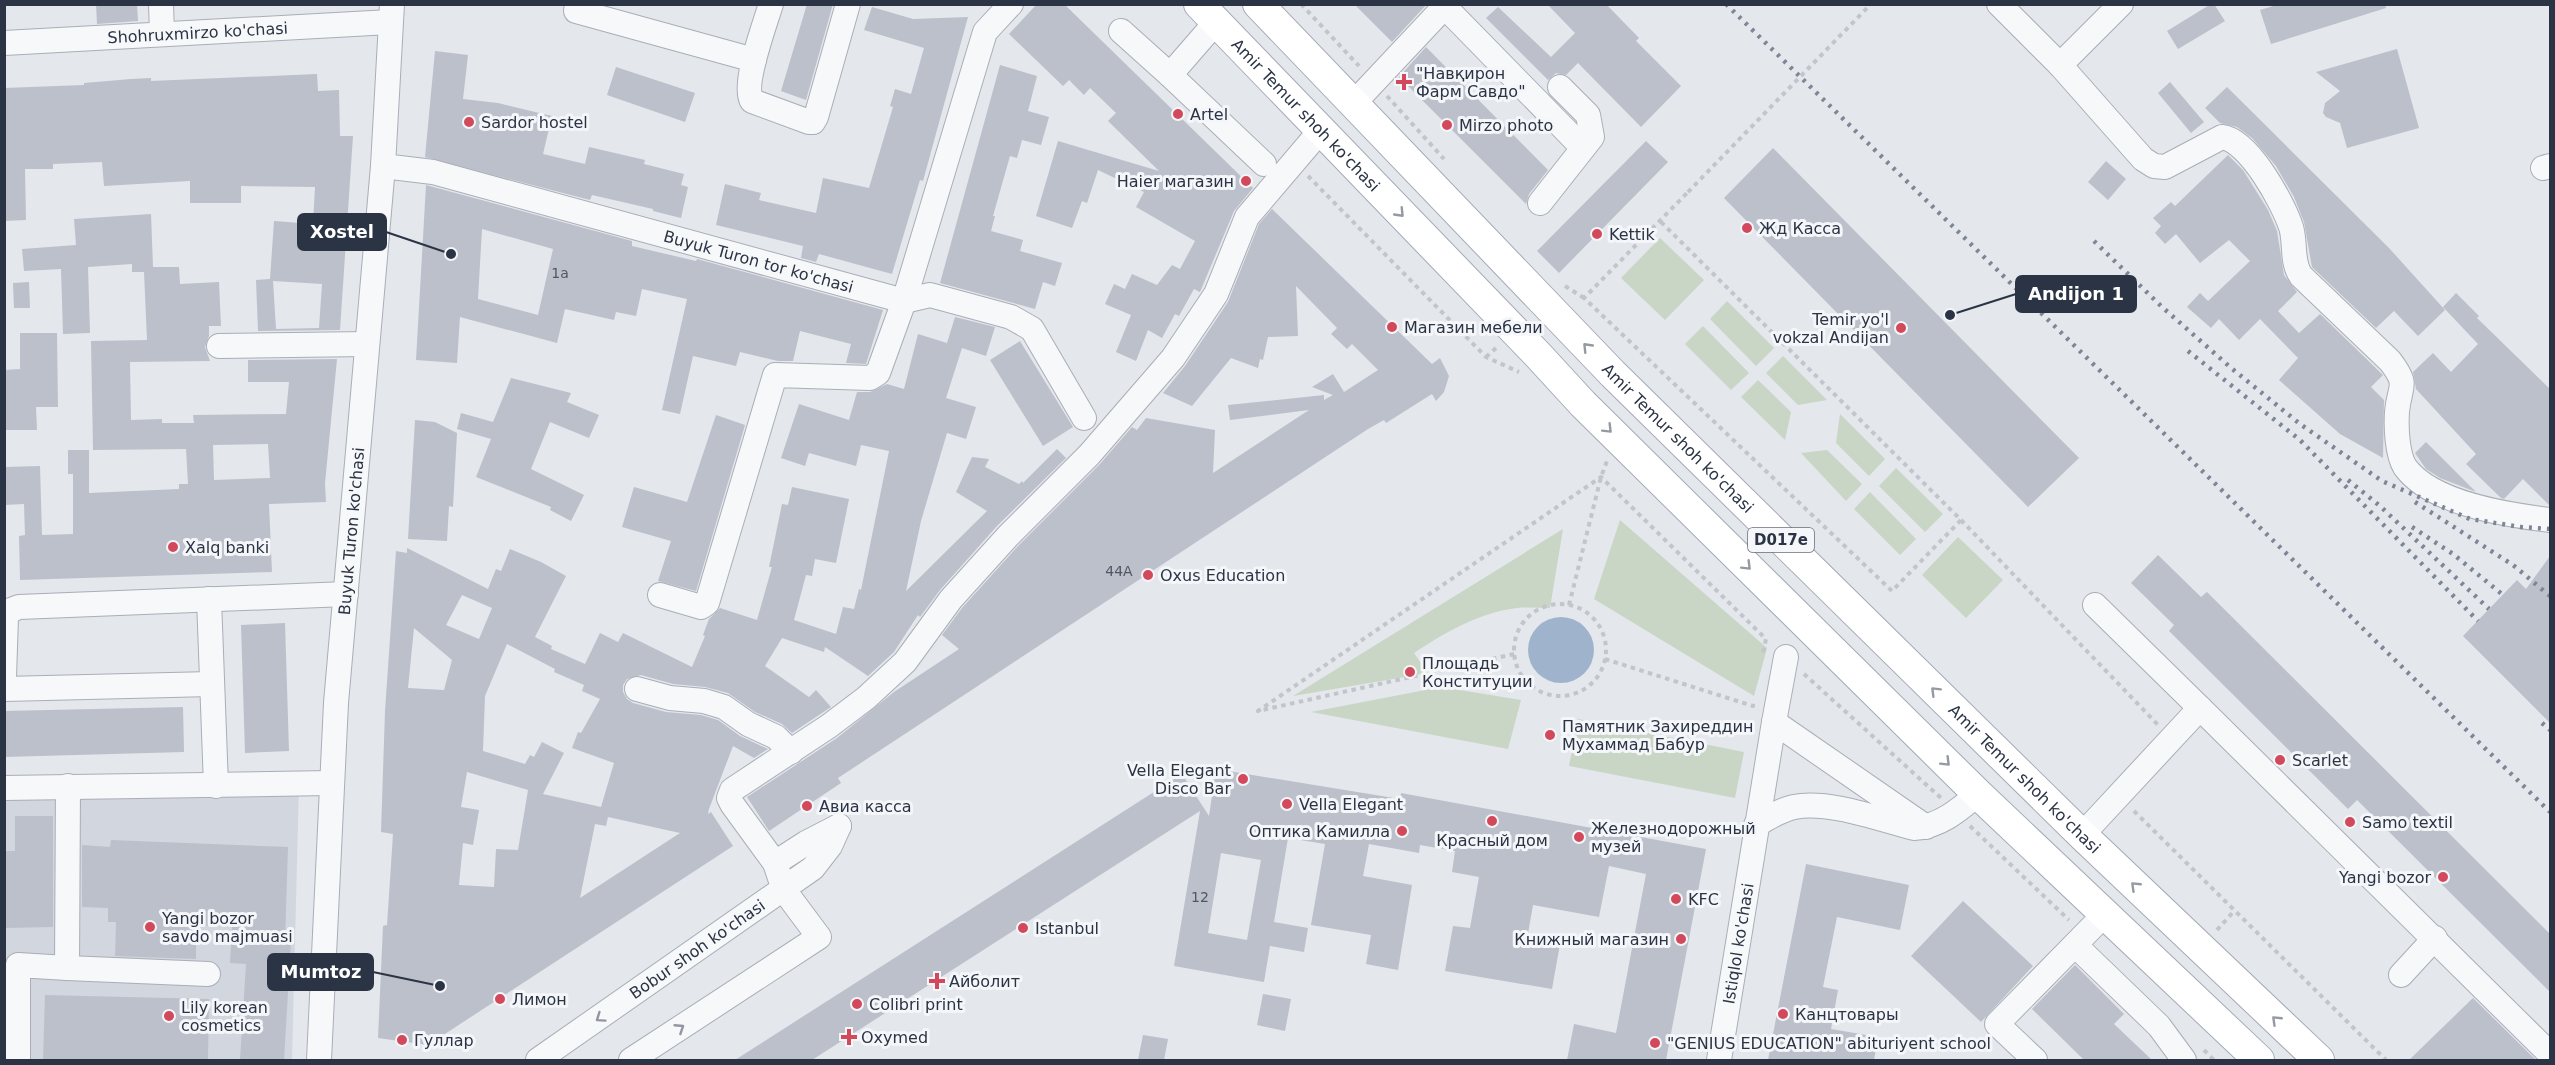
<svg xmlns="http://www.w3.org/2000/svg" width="2555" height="1065" viewBox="0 0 2555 1065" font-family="'DejaVu Sans',sans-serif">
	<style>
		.built { fill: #d2d6de }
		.green { fill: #c9d6c5 }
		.water { fill: #9fb4cc }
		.building { fill: #bbc0ca; fill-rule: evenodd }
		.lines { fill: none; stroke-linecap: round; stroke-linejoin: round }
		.minor-casing { stroke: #a9aeb7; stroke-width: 26 }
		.major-casing { stroke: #a3abb8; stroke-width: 32 }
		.path { stroke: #c2c5cb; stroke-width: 4; stroke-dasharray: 4.5 4.5; stroke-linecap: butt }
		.minor { stroke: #f7f8fa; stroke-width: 24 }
		.major { stroke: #fff; stroke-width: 30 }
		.rail { stroke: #7d8696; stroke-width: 4.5; stroke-dasharray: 3 6; stroke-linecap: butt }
		.path-bridge { stroke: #c2c5cb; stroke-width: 4; stroke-dasharray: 4.5 4.5; stroke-linecap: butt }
		.oneway { stroke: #959aa2 }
		.oneway2 { stroke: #9196a0 }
		.poi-dot { fill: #d1495b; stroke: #f4f6f9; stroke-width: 2 }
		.labels { text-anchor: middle; stroke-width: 6; stroke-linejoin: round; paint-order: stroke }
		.number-label { font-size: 14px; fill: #4f5766 }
		.shield { fill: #f4f6f9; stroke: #676e7b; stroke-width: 1.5 }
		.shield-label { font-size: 15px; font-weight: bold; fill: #2b3445 }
		.street-label { font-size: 16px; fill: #2b3445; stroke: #f4f6f9 }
		.poi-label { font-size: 16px; fill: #2b3445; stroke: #f4f6f9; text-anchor: start }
		.leader { fill: none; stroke: #2b3445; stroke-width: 2 }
		.callout-dot { fill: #2b3445; stroke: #f4f6f9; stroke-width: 2 }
		.callout { fill: #2b3445; stroke: #2b3445; stroke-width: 2 }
		.callout-label { font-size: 18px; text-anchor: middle; font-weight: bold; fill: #fff }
	</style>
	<rect width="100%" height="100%" fill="#e4e7ec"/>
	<path class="built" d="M299 783 292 1060H5L4 793Z"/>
	<path class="green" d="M1660 238 1704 280 1665 320 1621 278Z
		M1727 301 1774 348 1756 366 1710 319Z
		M1703 326 1749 373 1731 390 1685 344Z
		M1783 356 1827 400 1798 405 1766 373Z
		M1758 380 1791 412 1785 440 1741 397Z
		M1840 414 1885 459 1869 476 1836 443Z
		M1827 450 1862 484 1846 501 1801 453Z
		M1896 468 1943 514 1925 532 1879 486Z
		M1870 492 1916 539 1900 555 1854 509Z
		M1620 520 1767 648 1754 696 1594 599Z
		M1563 529 1550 608C1539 608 1527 607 1517 608 1480 612 1444 633 1414 653L1428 673 1293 696Z
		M1958 537 2003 580 1966 618 1922 575Z
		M1441 687 1521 700 1508 749 1311 712Z
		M1578 719 1744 752 1735 798 1569 766Z"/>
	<path class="water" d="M1528 650a33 33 0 1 1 66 0a33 33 0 1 1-66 0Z"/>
	<path class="building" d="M96 4H137L138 21 97 24Z
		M807 4H833L806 100 781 91Z
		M1037 4H1064L1253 188 1234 211 1200 292 1194 289 1179 316 1175 314 1162 338 1148 330 1136 361 1116 352 1131 315 1105 304 1114 284 1125 289 1132 274 1157 285 1172 265 1180 269 1195 241 1136 207 1144 192 1098 170 1087 203 1082 201 1072 228 1036 216 1058 141 1159 171 1108 121 1116 113 1090 88 1084 95 1069 80 1063 86 1009 34Z
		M1354 4H1427L1392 42Z
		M1547 4H1606L1639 38 1636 41 1681 86 1641 127 1578 63 1566 75 1556 73 1548 80 1486 18 1498 7 1551 57 1575 33Z
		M2211 4H2214L2225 21 2178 49 2167 31Z
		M2280 4H2385L2386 8 2271 44 2260 10Z
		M872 7 913 19 968 17 923 181 920 180 892 274 819 254 816 262 801 258 803 246 716 225 725 184 761 193 759 200 816 213 823 178 869 188 893 107 890 106 895 89 911 94 924 48 864 30Z
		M1426 47 1548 170 1529 194 1526 204 1399 77Z
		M2397 49 2419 128 2347 148 2340 123 2326 117 2323 113 2325 103 2340 91 2316 72Z
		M435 51 468 55 463 99 498 103 552 116 543 154 585 164 589 147 645 160 644 164 684 174 681 185 688 187 681 218 653 211V209L592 195 590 200 425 157Z
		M1000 65 1037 76 1028 111 1049 117 1041 145 1022 140 1017 158 1010 156 993 216H995L991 231 1023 240 1020 251 1062 263 1055 286 1043 282 1035 309 940 283Z
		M616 67 695 93 685 122 607 95Z
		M317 74 318 91 339 90 340 136H353L340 330 258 331 256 280 270 279 274 221 313 224 315 187 241 186V203H190V181L104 186 102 162 53 164V169H25L26 220 4 221V88L84 85V83L131 79 151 78V81ZM273 281 322 284 319 328 276 329Z
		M2170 82 2204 122 2191 133 2158 93Z
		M2227 87 2389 248 2445 310 2418 336 2394 311 2376 328 2312 267 2304 222 2294 197 2276 166 2252 138 2237 127 2220 123 2205 108Z
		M1646 141 1668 162 1559 273 1537 251Z
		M1773 148 2079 458 2028 507 1724 198Z
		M2228 155 2243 170 2268 210 2277 231 2284 275 2297 292 2278 311 2299 333 2320 314 2383 375 2371 387 2384 400 2383 458 2340 434 2279 380 2298 358 2260 319 2239 340 2219 319 2211 328 2187 307 2200 293 2208 301 2250 261 2229 240 2200 263 2176 234 2165 244 2155 233 2161 226 2153 218 2171 202 2175 206Z
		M2106 161 2126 179 2108 200 2088 182Z
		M426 185 632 241V246L696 261 697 259 883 310 866 364 846 363 851 344 800 331 793 361H778L740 352 736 366 693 356 680 414 662 410 687 299 642 289 636 316 616 312 614 320 565 309 557 343 460 317 457 363 416 360ZM482 229 553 249 538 315 478 299Z
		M1272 209 1432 364 1440 358 1449 376 1444 392 1436 401 1432 394 1386 423 1384 420 1368 429 838 778 841 783 769 831 747 797 837 738 894 692 959 649 942 635 962 608 1018 546 1099 465 1132 427 1137 430 1146 418 1215 430 1213 473 1309 410 1230 420 1228 405 1324 395V400L1333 395 1312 387 1333 374 1344 392 1378 370 1352 344 1347 349 1331 334 1337 328 1296 286 1298 336 1268 337 1263 360 1260 359 1258 368 1231 358 1192 406 1163 393 1185 366 1228 302 1259 224Z
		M151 214 153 267H179L180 284 219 282 221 326H209V336L205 347 210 361 130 362 131 420 162 419V423H194L193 415 286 414 289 382H248V360L337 359 325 483 326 502 269 504 272 572 20 580 19 536 25 535 24 504 4 505V467L40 466 42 535 73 534V474H68V450H89V493L179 489V484H188L186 449 93 450 91 341 147 340 144 272H132V264L88 267 90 333 63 334 61 269 24 271 22 249 76 245 74 219ZM268 444 270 478 214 480 213 445Z
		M29 282 30 308H14L13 283Z
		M2456 293 2479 316 2477 318 2550 389V506L2523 479 2504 499 2501 498 2466 464 2476 454 2416 389 2413 372 2433 353 2451 372 2478 344 2443 307Z
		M955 317 995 327 986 356 962 348 946 398 976 407 966 439 947 433 921 521 906 591 987 511 956 492 972 457 989 459 985 467 1019 484 1022 481 1023 483 1057 449 1066 458 997 526 940 590 920 617 918 615 894 652 868 676 825 647 824 652 782 638 765 666 809 697 816 690 831 707 792 733 782 724 755 712 728 693 705 687 673 684 641 675 627 679 623 685V692L627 699 633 703 666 712 701 715 718 720 740 736 768 749 754 758 733 746 709 809 708 814 711 812 733 846 428 1045 378 1038 383 926 387 925 393 834 381 832 385 711 396 551 407 553V548L488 589 496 569 501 571 510 549 541 562 566 576 535 637 552 646 551 649 585 664 600 633 618 642 623 633 692 667 705 636 703 635 709 619 720 608 757 620 772 567H769L782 504 788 505 792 487 849 499 836 563 815 559 812 576 806 575 794 620 836 634 843 607 854 609 859 589 861 590 889 451 861 445 856 466 809 453 805 466 781 458 799 404 849 420 857 392H870L887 384 904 389 918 334 947 343ZM462 595 492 608 479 639 446 625ZM414 628 452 660 444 690 408 688ZM507 644 555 669 554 672 584 685 582 691 600 699 581 733 578 732 572 748 614 763 601 807 543 794 564 753 542 742 534 757 530 755 525 764 483 751 485 696ZM467 772 528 790 518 850 496 849 494 887 459 885 463 843 473 845 479 810 461 807ZM608 817 680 833 580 898 595 824 606 826Z
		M20 333H57L58 407H36L37 430H4V370L20 369Z
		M1020 341 1073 427 1043 446 990 360Z
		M511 378 571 393 567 402 599 415 589 438 550 422 531 469 584 495 571 521 550 510 551 507 476 477 491 439 457 429 461 413 493 422Z
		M716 415 745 425 696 591 658 581 671 541 622 527 634 487 687 502Z
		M415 420 435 422 457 433 453 507 449 506 447 541 408 539Z
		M2426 442 2476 492 2440 478 2426 469 2415 453Z
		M2158 555 2201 597 2207 592 2550 934V992L2357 800 2348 809 2169 631 2174 625 2131 583Z
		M2550 556V723L2463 636 2517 580 2526 589Z
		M285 623 289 751 245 753 241 625Z
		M183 707 184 752 4 757V711Z
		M1216 769 1400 799 1401 793 1706 849 1666 1060H1567L1574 1024 1616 1033 1646 874 1609 866 1599 917 1533 905 1527 939 1560 944 1552 989 1445 971 1453 926 1470 928 1479 877 1452 872 1455 851 1420 845 1419 853 1369 844 1363 876 1412 885 1398 970 1366 964 1371 935 1311 925 1325 844 1288 838 1274 922 1308 928 1304 952 1270 946 1264 982 1174 966 1200 811 812 1060H735L1182 774 1209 816ZM1221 853 1261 860 1247 940 1208 933Z
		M15 816H53V927L4 928V851H15Z
		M111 840 288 847 285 942H291L284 1060H240L246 964 230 963 232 927 196 925V959L115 956 116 922H108V908L82 907V845L110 847Z
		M1806 864 1909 885 1900 930 1837 917 1823 987 1838 990 1831 1029 1878 1037 1874 1060H1768Z
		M1963 901 2033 966 1981 1022 1911 956Z
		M2075 965 2124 1014 2114 1024 2152 1060H2084L2032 1009Z
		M1263 994 1291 999 1285 1031 1257 1025Z
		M45 995 209 999 208 1060H43Z
		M2473 998 2536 1060H2409Z
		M1143 1035 1168 1039 1164 1060H1138Z"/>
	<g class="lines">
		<defs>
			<g id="minor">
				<path d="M161 4 162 34"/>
				<path d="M577 4 576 11 754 60"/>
				<path d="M771 4C765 24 742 85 752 101L809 122H813L816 117 848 4"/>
				<path d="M1999 4 2060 65 2143 159 2154 166 2165 167 2222 137C2249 140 2283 203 2291 227 2296 243 2291 262 2301 276L2390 361C2410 387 2399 385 2397 412 2396 427 2397 454 2405 467 2432 504 2508 515 2550 520"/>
				<path d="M1445 7 1583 148"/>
				<path d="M1121 31 1170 75 1216 22"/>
				<path id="s1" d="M4 43 390 22"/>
				<path d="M2060 65 2121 4"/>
				<path d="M1170 75 1264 164"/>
				<path d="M1354 103 1447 4"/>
				<path id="s2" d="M383 166 433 172 904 301 930 295 1011 317 1032 329 1084 418"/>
				<path d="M2543 168 2550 166"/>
				<path d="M1540 203 1592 137 1588 115 1560 87"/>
				<path d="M219 346 367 344"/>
				<path d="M660 595 701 607 707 603 775 375 870 378 878 373 904 301 985 32 1011 4"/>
				<path d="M209 599 216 786"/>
				<path d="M2095 605 2200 708"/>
				<path d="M4 677 6 617 11 610 19 607 346 594"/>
				<path d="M4 689 212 684"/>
				<path d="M637 689 670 698 704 701 724 707 748 724 776 737 791 752"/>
				<path d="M1774 722 1786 657"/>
				<path d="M4 788 331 783"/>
				<path d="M1756 825C1768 818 1780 810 1794 807 1828 800 1879 819 1914 828 1939 827 1959 810 1978 794"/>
				<path d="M2082 835 2200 708 2550 1054"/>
				<path d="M775 863 732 804 729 798 732 790 829 726 866 698 905 662 951 599 1008 536 1089 455 1173 358 1216 294 1247 217 1321 130"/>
				<path d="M2075 945 2159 1026 2184 1060"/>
				<path d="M67 968 208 974"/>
				<path d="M2401 975 2435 938"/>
				<path d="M18 1060V965L67 968 68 786"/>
				<path id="s3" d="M319 1060 336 703 383 166 392 4"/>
				<path id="s4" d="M538 1060 813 868 830 846 839 826"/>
				<path d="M631 1060 819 937 784 890 775 863 806 843 839 826"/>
				<path id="s5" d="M1719 1060 1774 722 1926 827"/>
				<path d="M2035 1060 1997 1024 2105 914"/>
			</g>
			<g id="major">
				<path id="s6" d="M1199 4 1538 355 1583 404 1978 794 2259 1060"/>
				<path id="s7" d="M1258 4 1613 374 2082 835 2319 1060"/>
			</g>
		</defs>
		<use href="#minor" class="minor-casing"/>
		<use href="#major" class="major-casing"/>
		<path class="path" d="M1301 4 1359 66
			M1387 96 1444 159
			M1308 176 1486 357 1519 372
			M1661 222 1961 520 1892 591 1584 298 1688 192
			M1565 286 1584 298
			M1486 357 1496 348
			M1961 520 2158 725
			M1514 650a46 46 0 1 1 92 0a46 46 0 1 1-92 0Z
			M1569 605 1601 477 1607 461
			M1514 654 1258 711 1601 477 1766 639 1763 653
			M1605 659 1753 706V702
			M1804 674 1941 798
			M2134 811 2386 1060
			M1970 826 2069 920
			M2217 930 2235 910
			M2204 1050 2214 1060"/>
		<use href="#minor" class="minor"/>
		<use href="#major" class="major"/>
		<path class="rail" d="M1726 4 2550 812
			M2094 241 2161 306 2230 367 2300 424 2382 481 2470 519 2521 527 2550 529
			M2188 351 2300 440 2478 621
			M2348 480 2380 506 2489 609
			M2415 502 2513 565 2550 596
			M2412 527 2453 554 2503 595
			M2542 723 2550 730"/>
		<path class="path-bridge" d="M1688 192 1871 4"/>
	</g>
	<defs><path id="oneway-chevron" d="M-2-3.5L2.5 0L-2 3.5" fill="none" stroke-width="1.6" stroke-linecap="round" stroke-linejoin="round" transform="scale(1.5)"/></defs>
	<g class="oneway">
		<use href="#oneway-chevron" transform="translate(1400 213) rotate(46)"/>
		<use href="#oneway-chevron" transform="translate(1587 347) rotate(-134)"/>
		<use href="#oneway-chevron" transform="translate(1608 429) rotate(45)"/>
		<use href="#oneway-chevron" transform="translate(1747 566) rotate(45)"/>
		<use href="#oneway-chevron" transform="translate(1935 691) rotate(-135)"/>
		<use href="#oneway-chevron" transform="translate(1946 762) rotate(45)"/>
		<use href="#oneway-chevron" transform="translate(2135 886) rotate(-136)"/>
		<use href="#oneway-chevron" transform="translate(2276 1020) rotate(-136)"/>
	</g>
	<g class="oneway2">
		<use href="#oneway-chevron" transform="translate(600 1018) rotate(145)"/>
		<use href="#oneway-chevron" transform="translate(680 1028) rotate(-33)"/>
	</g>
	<g class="poi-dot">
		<path d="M1401 73h6v6h6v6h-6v6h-6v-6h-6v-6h6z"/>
		<circle cx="1178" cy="114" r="6"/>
		<circle cx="469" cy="122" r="6"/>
		<circle cx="1447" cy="125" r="6"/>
		<circle cx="1246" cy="181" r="6"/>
		<circle cx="1747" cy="228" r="6"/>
		<circle cx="1597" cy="234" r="6"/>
		<circle cx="1392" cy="327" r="6"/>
		<circle cx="1901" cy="328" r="6"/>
		<circle cx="173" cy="547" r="6"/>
		<circle cx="1148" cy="575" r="6"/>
		<circle cx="1410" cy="672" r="6"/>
		<circle cx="1550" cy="735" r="6"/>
		<circle cx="2280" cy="760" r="6"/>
		<circle cx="1243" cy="779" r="6"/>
		<circle cx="1287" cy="804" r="6"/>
		<circle cx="807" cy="806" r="6"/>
		<circle cx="1492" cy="821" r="6"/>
		<circle cx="2350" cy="822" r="6"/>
		<circle cx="1402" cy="831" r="6"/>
		<circle cx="1579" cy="837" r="6"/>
		<circle cx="2443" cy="877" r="6"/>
		<circle cx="1676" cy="899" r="6"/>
		<circle cx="150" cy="927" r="6"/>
		<circle cx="1023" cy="928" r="6"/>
		<circle cx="1681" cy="939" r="6"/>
		<path d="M934 972h6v6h6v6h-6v6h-6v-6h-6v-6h6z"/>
		<circle cx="500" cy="999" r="6"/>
		<circle cx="857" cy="1004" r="6"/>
		<circle cx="1783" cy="1014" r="6"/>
		<circle cx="169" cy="1016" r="6"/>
		<path d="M846 1028h6v6h6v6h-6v6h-6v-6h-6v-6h6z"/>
		<circle cx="402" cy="1040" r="6"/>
		<circle cx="1655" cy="1043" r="6"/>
	</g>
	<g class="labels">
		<g class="number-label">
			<text x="560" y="278">1a</text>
			<text x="1119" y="576">44A</text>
			<text x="1200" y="902">12</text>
		</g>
		<rect class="shield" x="1748" y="528" width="66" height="24" rx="4.5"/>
		<g class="shield-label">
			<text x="1781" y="545">D017e</text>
		</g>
		<g class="street-label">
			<text dy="6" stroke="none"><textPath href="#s1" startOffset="194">Shohruxmirzo ko'chasi</textPath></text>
			<text dy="6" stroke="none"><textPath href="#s6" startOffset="154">Amir Temur shoh ko'chasi</textPath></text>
			<text dy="6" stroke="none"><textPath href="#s2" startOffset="388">Buyuk Turon tor ko'chasi</textPath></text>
			<text dy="6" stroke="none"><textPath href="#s7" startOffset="604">Amir Temur shoh ko'chasi</textPath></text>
			<text dy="6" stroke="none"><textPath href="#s3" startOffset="530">Buyuk Turon ko'chasi</textPath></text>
			<text dy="6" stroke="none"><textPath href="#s7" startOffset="1090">Amir Temur shoh ko'chasi</textPath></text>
			<text dy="6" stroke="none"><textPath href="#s5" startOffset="118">Istiqlol ko'chasi</textPath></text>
			<text dy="6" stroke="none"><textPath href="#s4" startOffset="194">Bobur shoh ko'chasi</textPath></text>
		</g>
		<g class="poi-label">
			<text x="1416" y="79">"Навқирон<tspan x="1416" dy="18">Фарм Савдо"</tspan></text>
			<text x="1190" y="120">Artel</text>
			<text x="481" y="128">Sardor hostel</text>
			<text x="1459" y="131">Mirzo photo</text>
			<text x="1234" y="187" text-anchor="end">Haier магазин</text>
			<text x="1759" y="234">Жд Касса</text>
			<text x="1609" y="240">Kettik</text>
			<text x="1889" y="325" text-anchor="end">Temir yo'l<tspan x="1889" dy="18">vokzal Andijan</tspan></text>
			<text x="1404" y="333">Магазин мебели</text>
			<text x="185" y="553">Xalq banki</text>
			<text x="1160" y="581">Oxus Education</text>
			<text x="1422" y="669">Площадь<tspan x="1422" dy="18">Конституции</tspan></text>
			<text x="1562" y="732">Памятник Захиреддин<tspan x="1562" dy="18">Мухаммад Бабур</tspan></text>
			<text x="2292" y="766">Scarlet</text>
			<text x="1231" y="776" text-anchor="end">Vella Elegant<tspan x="1231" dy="18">Disco Bar</tspan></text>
			<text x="1299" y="810">Vella Elegant</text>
			<text x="819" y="812">Авиа касса</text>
			<text x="2362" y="828">Samo textil</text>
			<text x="1591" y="834">Железнодорожный<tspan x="1591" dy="18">музей</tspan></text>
			<text x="1390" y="837" text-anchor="end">Оптика Камилла</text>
			<text x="1492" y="846" text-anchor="middle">Красный дом</text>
			<text x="2431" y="883" text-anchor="end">Yangi bozor</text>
			<text x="1688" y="905">KFC</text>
			<text x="162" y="924">Yangi bozor<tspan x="162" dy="18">savdo majmuasi</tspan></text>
			<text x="1035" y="934">Istanbul</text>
			<text x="1669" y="945" text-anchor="end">Книжный магазин</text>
			<text x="949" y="987">Айболит</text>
			<text x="512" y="1005">Лимон</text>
			<text x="869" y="1010">Colibri print</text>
			<text x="181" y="1013">Lily korean<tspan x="181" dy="18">cosmetics</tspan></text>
			<text x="1795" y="1020">Канцтовары</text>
			<text x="861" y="1043">Oxymed</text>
			<text x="414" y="1046">Гуллар</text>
			<text x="1667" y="1049">"GENIUS EDUCATION" abituriyent school</text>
		</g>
	</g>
	<path class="leader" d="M451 254L386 232M1950 315L2016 294M440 986L373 972"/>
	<g class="callout-dot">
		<circle cx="451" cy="254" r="6"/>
		<circle cx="1950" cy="315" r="6"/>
		<circle cx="440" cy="986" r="6"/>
	</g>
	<g class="callout">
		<rect x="298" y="214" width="88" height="36" rx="6"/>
		<rect x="2016" y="276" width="120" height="36" rx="6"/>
		<rect x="268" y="954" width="105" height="36" rx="6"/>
	</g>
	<g class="callout-label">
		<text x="342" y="238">Xostel</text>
		<text x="2076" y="300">Andijon 1</text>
		<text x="321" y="978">Mumtoz</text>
	</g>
	<rect width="2555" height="1065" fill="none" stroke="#2b3445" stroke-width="12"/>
</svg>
